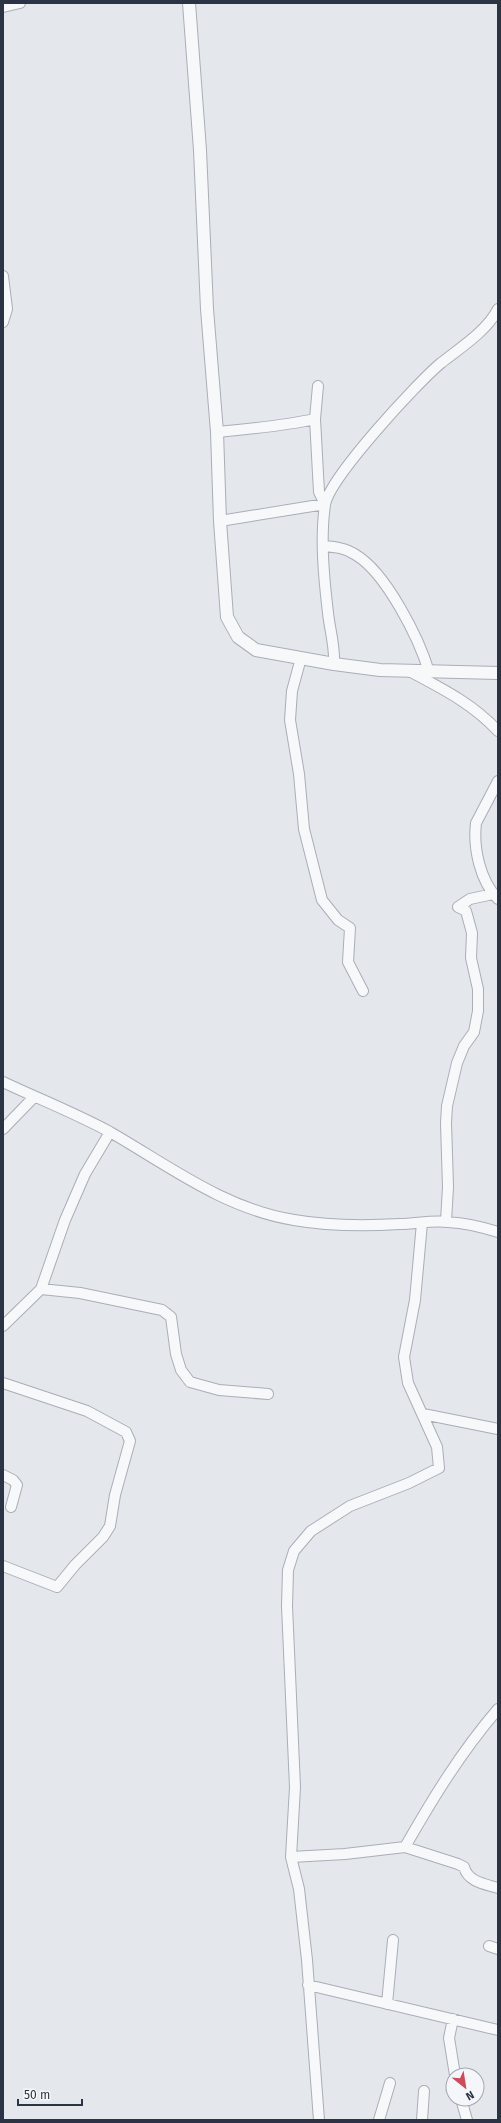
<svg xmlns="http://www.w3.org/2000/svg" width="501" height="2123" viewBox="0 0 501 2123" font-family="'Fira Sans',sans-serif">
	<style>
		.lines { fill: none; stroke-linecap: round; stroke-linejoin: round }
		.minor-casing { stroke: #a9aeb7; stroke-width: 12 }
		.tertiary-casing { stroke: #a9aeb7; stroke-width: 14 }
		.minor { stroke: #f7f8fa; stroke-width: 10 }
		.tertiary { stroke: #f7f8fa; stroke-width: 12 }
	</style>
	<rect width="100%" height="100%" fill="#e4e7ec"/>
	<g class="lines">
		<defs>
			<path id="minor" d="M3 7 20 3
				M3 276 7 309 3 322
				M217 432C250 429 283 426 315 419
				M220 521 325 504 319 492 315 419 318 386
				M324 546C335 547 346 548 356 555 386 573 419 638 429 672
				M301 658 292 691 290 720 299 774 304 829 322 900 338 920 350 928 348 962 363 991
				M334 664C335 646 330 631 328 613 324 579 320 539 325 505 329 478 418 382 441 363 460 348 487 331 498 309
				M411 672C443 689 473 704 498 731
				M498 781 476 823C473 848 480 881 498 899
				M3 1082C39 1099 75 1113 110 1132 169 1166 225 1209 294 1220 328 1226 365 1226 400 1224 415 1224 432 1220 448 1222 465 1223 482 1227 498 1232
				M3 1129 34 1097
				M446 1221 448 1187 446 1123 447 1106 457 1063 464 1046 474 1032 478 1011V989L471 958 472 933 466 911 458 907 470 899 493 894
				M41 1289 80 1293 162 1310 171 1317 176 1354 181 1370 190 1382 219 1390 268 1394
				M3 1326 41 1289 65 1220 85 1174 110 1132
				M3 1383 87 1411 126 1432 130 1441 115 1495 110 1526 103 1537 75 1565 57 1587 3 1566
				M423 1414 498 1429
				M3 1475 13 1480 17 1485 11 1507
				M405 1847C433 1798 461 1752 498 1709
				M291 1857 345 1854 405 1847 458 1864 464 1867C468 1882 485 1884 498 1888
				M489 1946 498 1949
				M308 1985 498 2030
				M387 2004 393 1940
				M453 2019 449 2038 455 2075
				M461 2099 467 2120
				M319 2120 307 1960 299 1889 291 1857 295 1787 287 1606 288 1570 294 1551 311 1531 350 1506 409 1483 439 1468 437 1447 408 1383 404 1357 415 1300 422 1223
				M379 2120 390 2083
				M422 2120 424 2091"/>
			<path id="tertiary" d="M189 3 200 150 207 309 217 432 220 521 227 617 238 637 256 650 334 664 380 670 498 673"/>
		</defs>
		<use href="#minor" class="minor-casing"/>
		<use href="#tertiary" class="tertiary-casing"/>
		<use href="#minor" class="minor"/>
		<use href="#tertiary" class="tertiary"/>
	</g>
	<rect width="501" height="2123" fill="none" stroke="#2b3445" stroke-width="8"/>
	<g transform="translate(465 2087) rotate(150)"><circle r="19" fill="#f4f6f9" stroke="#a4a8b1"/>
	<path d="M0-3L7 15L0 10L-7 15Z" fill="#d1495b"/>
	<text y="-6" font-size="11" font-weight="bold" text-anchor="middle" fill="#2b3445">N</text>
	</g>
	<path d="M18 2099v6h64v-6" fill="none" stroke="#2b3445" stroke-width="2"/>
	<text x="24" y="2099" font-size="12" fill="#2b3445" stroke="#f4f6f9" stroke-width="3" paint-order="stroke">50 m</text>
</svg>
